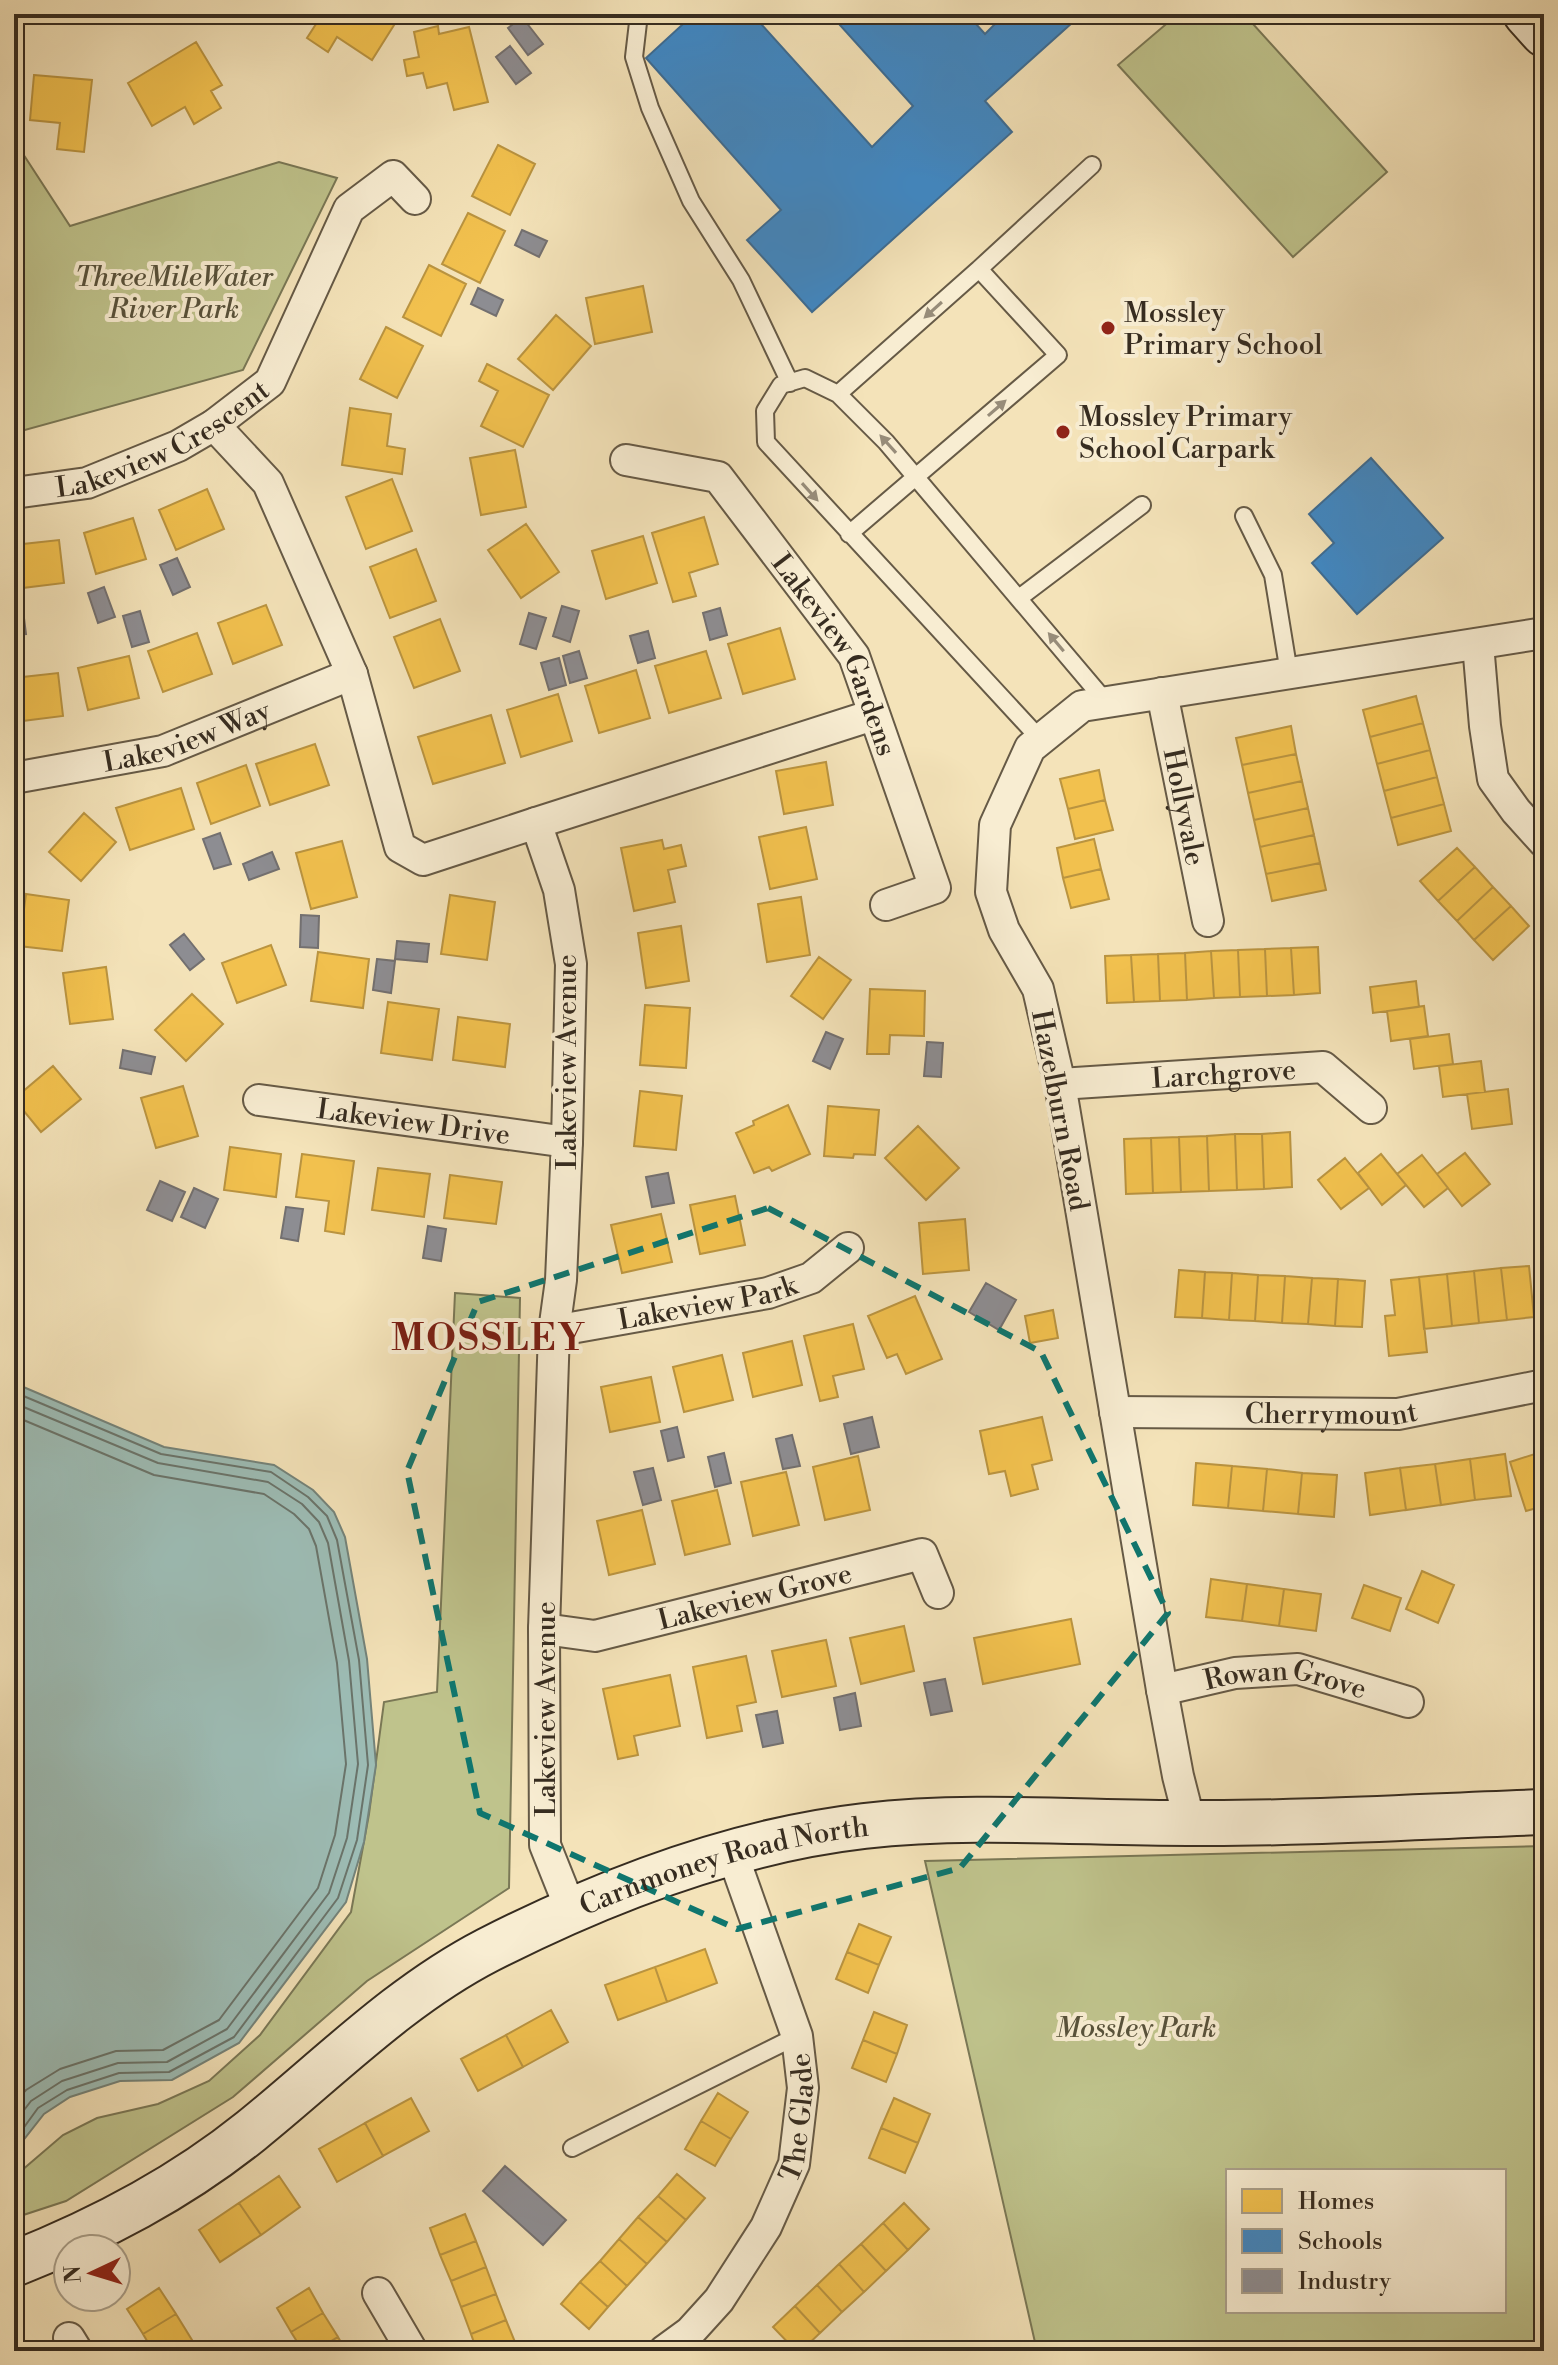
<svg xmlns="http://www.w3.org/2000/svg" width="1558" height="2365" viewBox="0 0 1558 2365" font-family="'Libre Bodoni',serif">
	<style>
		.green { fill: #bfc38c; stroke: #7a7856; stroke-width: 2; fill-rule: evenodd }
		.water { fill: #9dbdb6; stroke: #74837a; stroke-width: 2 }
		.homes { fill: #f2c14e; stroke: #ba9440; stroke-width: 2 }
		.schools { fill: #3f88c5; stroke: #3c6c94; stroke-width: 2 }
		.industry { fill: #8d8d92; stroke: #737070; stroke-width: 2 }
		.lines { fill: none; stroke-linecap: round; stroke-linejoin: round }
		.shore { stroke: #6a746b; stroke-width: 2 }
		.lane-casing { stroke: #665a46; stroke-width: 20 }
		.street-casing { stroke: #665a46; stroke-width: 34 }
		.secondary-casing { stroke: #362c20; stroke-width: 48 }
		.lane { stroke: #f8edd2; stroke-width: 16 }
		.street { stroke: #f8edd2; stroke-width: 30 }
		.secondary { stroke: #f8edd2; stroke-width: 44 }
		.oneway { fill: #978c79 }
		.marked { fill: none; stroke: #0f766e; stroke-width: 6; stroke-dasharray: 16 10; stroke-linejoin: round }
		.poi-dot { fill: #8f2418; stroke: #f8edd2; stroke-width: 3 }
		.labels { text-anchor: middle; stroke-width: 8; stroke-linejoin: round; paint-order: stroke }
		.park-label { font-size: 28px; font-style: italic; fill: #58523b; stroke: #f8edd2 }
		.poi-label { font-size: 28px; fill: #362c20; stroke: #f8edd2; text-anchor: start }
		.street-label { font-size: 28px; fill: #362c20; stroke: #f8edd2 }
		.district-label { font-size: 36px; font-weight: bold; letter-spacing: 2px; fill: #7a1f14; stroke: #f8edd2 }
	</style>
	<rect width="100%" height="100%" fill="#f4e3b9"/>
	<filter id="stains"><feTurbulence type="fractalNoise" baseFrequency=".0025" numOctaves="4"/><feColorMatrix values="0 0 0 0 .2 0 0 0 0 .09 0 0 0 0 .02 0 0 0 .5 -.17"/></filter>
	<radialGradient id="worn" r=".72"><stop offset=".6" stop-color="#630" stop-opacity="0"/><stop offset="1" stop-color="#630" stop-opacity=".3"/></radialGradient>
	<path class="green" d="M1178 14H1244L1387 172 1293 257 1118 65Z
		M14 140 70 226 279 162 337 178 243 370 14 433Z
		M455 1293 520 1298 509 1888 367 1981 233 2097 66 2201 14 2218V2177L63 2135 97 2118 158 2104 209 2081 260 2035 351 1912 369 1814 384 1702 437 1692Z
		M1544 1846V2351H1037L925 1861ZM1228 2171H1504V2311H1228Z"/>
	<path class="water" d="M14 1383 164 1447 274 1465 313 1490 334 1512 345 1537 367 1659 376 1765 364 1842 346 1902 239 2043 172 2080 120 2081 70 2097 44 2114 22 2142 14 2173Z"/>
	<path class="homes" d="M305 14H401L372 60 337 37 328 52 307 38 316 24 303 16Z
		M438 26 439 34 469 27 488 102 454 110 447 83 427 88 423 73 407 76 404 60 419 57 414 32Z
		M196 42 222 85 211 91 221 108 194 124 185 107 152 126 128 83Z
		M34 75 92 80 84 152 57 149 60 123 30 120Z
		M498 145 535 164 510 215 472 196Z
		M468 213 505 231 480 283 442 264Z
		M429 265 466 284 441 336 403 317Z
		M643 286 652 332 595 344 586 298Z
		M556 315 591 346 553 390 518 359Z
		M386 327 423 346 397 398 360 379Z
		M487 364 549 395 523 447 481 426 498 391 479 381Z
		M350 408 391 414 387 446 405 449 402 474 342 465Z
		M515 450 526 507 481 515 470 458Z
		M392 479 412 531 366 549 346 497Z
		M207 489 224 529 176 550 159 510Z
		M704 517 718 564 689 573 696 596 673 602 652 533Z
		M133 518 146 559 96 574 84 533Z
		M526 524 559 572 521 598 488 550Z
		M643 536 657 583 606 599 592 551Z
		M59 540 64 583 14 589V545Z
		M416 549 436 601 390 618 370 567Z
		M266 605 282 645 233 664 218 623Z
		M440 619 460 671 414 688 394 637Z
		M780 628 795 679 743 694 728 644Z
		M197 633 212 674 163 692 148 651Z
		M706 651 721 698 669 713 655 666Z
		M129 656 139 698 88 710 78 668Z
		M636 670 650 718 599 733 585 686Z
		M58 673 63 716 14 722V678Z
		M558 694 572 741 521 757 507 710Z
		M1416 696 1423 723 1370 737 1363 710Z
		M491 715 505 763 433 784 418 737Z
		M1423 723 1430 750 1377 764 1370 737Z
		M1291 726 1296 754 1242 765 1236 738Z
		M315 744 329 785 270 805 256 764Z
		M1430 750 1437 777 1384 791 1377 764Z
		M1296 754 1302 781 1248 793 1242 765Z
		M826 762 833 805 784 814 776 771Z
		M246 765 260 806 211 824 197 783Z
		M1099 770 1105 800 1068 809 1060 779Z
		M1437 777 1444 804 1391 818 1384 791Z
		M1302 781 1308 808 1254 820 1248 793Z
		M181 788 194 829 130 850 116 808Z
		M1105 800 1113 830 1075 839 1068 809Z
		M1444 804 1451 831 1398 845 1391 818Z
		M1308 808 1314 835 1260 847 1254 820Z
		M84 813 116 842 81 881 49 852Z
		M806 827 817 879 770 889 759 837Z
		M1314 835 1320 863 1266 874 1260 847Z
		M1094 839 1101 869 1063 878 1057 848Z
		M662 840 664 849 681 845 686 866 668 870 675 902 634 911 621 848Z
		M342 841 357 897 311 909 296 853Z
		M1457 848 1475 867 1438 901 1420 881Z
		M1320 863 1326 890 1272 901 1266 874Z
		M1475 867 1493 887 1457 921 1438 901Z
		M1101 869 1109 899 1071 908 1063 878Z
		M1493 887 1511 906 1474 940 1457 921Z
		M26 894 69 900 62 951 19 946Z
		M450 895 495 902 487 960 441 954Z
		M801 897 810 955 767 962 758 904Z
		M1511 906 1529 926 1493 960 1474 940Z
		M681 926 689 981 646 988 638 933Z
		M271 945 286 985 237 1003 222 963Z
		M1318 947 1320 993 1294 995 1291 948Z
		M1291 948 1294 995 1267 996 1265 949Z
		M1265 949 1267 996 1240 997 1238 950Z
		M1238 950 1240 997 1214 998 1211 951Z
		M1211 951 1214 998 1187 1000 1185 953Z
		M318 952 369 959 363 1008 311 1001Z
		M1185 953 1187 1000 1160 1001 1158 954Z
		M1158 954 1160 1001 1134 1002 1131 955Z
		M1131 955 1134 1002 1107 1003 1105 956Z
		M819 957 851 980 823 1019 791 996Z
		M106 967 113 1019 70 1024 63 973Z
		M1416 981 1419 1007 1373 1013 1370 987Z
		M870 989 925 991 924 1036 890 1035 889 1054H867Z
		M192 994 223 1024 186 1061 155 1030Z
		M388 1002 439 1009 432 1060 381 1053Z
		M645 1005 690 1008 686 1068 640 1065Z
		M1424 1006 1428 1036 1391 1041 1387 1011Z
		M458 1017 510 1024 505 1067 453 1060Z
		M1449 1034 1453 1064 1414 1069 1410 1039Z
		M1481 1061 1485 1092 1443 1097 1439 1066Z
		M53 1066 81 1099 41 1132 14 1099Z
		M183 1086 198 1136 156 1148 141 1098Z
		M1508 1089 1512 1124 1472 1129 1467 1094Z
		M640 1091 682 1096 676 1150 634 1146Z
		M788 1105 810 1154 772 1171 769 1167 754 1173 736 1133 754 1125 753 1121Z
		M828 1106 879 1110 875 1155 854 1154 853 1158 824 1156Z
		M918 1126 959 1168 926 1200 885 1158Z
		M1290 1132 1292 1187 1264 1189 1262 1134Z
		M1235 1134H1262L1264 1189 1237 1190Z
		M1235 1134 1237 1190 1209 1191 1207 1136Z
		M1207 1136 1209 1191 1181 1192 1179 1137Z
		M1179 1137 1181 1192 1153 1193 1151 1138Z
		M1151 1138 1153 1193 1126 1194 1124 1139Z
		M230 1147 281 1154 276 1197 224 1190Z
		M1465 1153 1490 1184 1462 1206 1437 1174Z
		M302 1154 354 1161 344 1234 325 1231 329 1201 296 1197Z
		M1381 1154 1406 1185 1382 1205 1358 1173Z
		M1422 1155 1448 1188 1424 1207 1397 1174Z
		M1345 1158 1369 1188 1341 1209 1318 1180Z
		M378 1168 430 1174 424 1217 372 1210Z
		M450 1175 502 1182 496 1224 444 1218Z
		M735 1196 745 1245 700 1254 690 1205Z
		M661 1214 672 1262 622 1273 611 1225Z
		M965 1219 969 1270 923 1274 919 1223Z
		M1529 1266 1534 1317 1507 1320 1501 1268Z
		M1501 1268 1507 1320 1479 1323 1474 1271Z
		M1179 1270 1205 1272 1202 1318 1175 1317Z
		M1474 1271 1479 1323 1452 1326 1447 1274Z
		M1205 1272 1232 1273 1229 1320 1202 1318Z
		M1232 1273 1258 1275 1255 1321 1229 1320Z
		M1447 1274 1452 1326 1424 1329 1419 1277Z
		M1258 1275 1285 1276 1282 1323 1255 1321Z
		M1285 1276 1312 1278 1308 1324 1282 1323Z
		M1419 1277 1427 1352 1389 1356 1385 1316 1395 1315 1391 1280Z
		M1312 1278 1338 1279 1335 1326 1308 1324Z
		M1338 1279 1365 1281 1362 1327 1335 1326Z
		M915 1296 942 1359 906 1374 897 1354 887 1358 868 1316Z
		M1053 1310 1058 1338 1030 1343 1025 1316Z
		M853 1324 864 1369 833 1376 838 1397 820 1401 804 1336Z
		M792 1341 802 1385 753 1397 743 1353Z
		M722 1355 733 1400 684 1412 673 1367Z
		M651 1377 660 1422 610 1432 601 1387Z
		M1042 1417 1052 1460 1032 1465 1038 1489 1011 1496 1005 1471 989 1474 980 1431Z
		M1544 1451V1506L1526 1511 1510 1462Z
		M1505 1454 1511 1496 1475 1500 1470 1459Z
		M858 1456 870 1510 825 1520 813 1467Z
		M1470 1459 1475 1500 1441 1505 1435 1464Z
		M1196 1463 1232 1466 1228 1508 1193 1505Z
		M1435 1464 1441 1505 1406 1510 1400 1468Z
		M1232 1466 1267 1469 1263 1511 1228 1508Z
		M1400 1468 1406 1510 1370 1515 1365 1473Z
		M1267 1469 1302 1473 1298 1514 1263 1511Z
		M786 1472 799 1525 753 1536 741 1482Z
		M1302 1473 1337 1475 1334 1517 1298 1514Z
		M717 1490 730 1544 685 1555 672 1501Z
		M642 1510 655 1564 609 1575 597 1521Z
		M1422 1571 1454 1585 1438 1623 1406 1609Z
		M1211 1579 1247 1584 1242 1621 1206 1617Z
		M1247 1584 1284 1589 1279 1626 1242 1621Z
		M1364 1585 1401 1598 1390 1631 1352 1618Z
		M1284 1589 1321 1594 1316 1631 1279 1626Z
		M1071 1619 1080 1664 983 1684 974 1638Z
		M904 1626 914 1671 861 1684 850 1638Z
		M826 1640 836 1686 782 1697 772 1651Z
		M746 1656 756 1702 737 1706 742 1731 707 1738 693 1667Z
		M670 1675 680 1726 634 1736 638 1755 618 1759 603 1689Z
		M859 1924 891 1937 879 1965 847 1952Z
		M705 1949 717 1983 667 2002 655 1967Z
		M847 1952 879 1965 868 1993 836 1979Z
		M655 1967 667 2002 618 2020 605 1985Z
		M551 2010 568 2042 523 2067 506 2035Z
		M874 2012 907 2025 897 2054 863 2040Z
		M506 2035 523 2067 478 2091 461 2059Z
		M863 2040 897 2054 886 2082 852 2068Z
		M718 2093 748 2112 731 2139 701 2121Z
		M411 2098 429 2131 383 2156 365 2123Z
		M894 2098 930 2114 918 2143 881 2128Z
		M701 2121 731 2139 715 2166 685 2149Z
		M365 2123 383 2156 337 2182 319 2149Z
		M881 2128 918 2143 905 2173 869 2158Z
		M677 2174 705 2198 686 2220 658 2196Z
		M279 2176 300 2207 261 2235 239 2203Z
		M658 2196 686 2220 667 2242 638 2217Z
		M239 2203 261 2235 220 2262 199 2230Z
		M904 2203 929 2229 908 2250 883 2223Z
		M465 2214 476 2241 440 2255 430 2228Z
		M638 2217 667 2242 647 2264 619 2239Z
		M883 2223 908 2250 886 2271 861 2244Z
		M619 2239 647 2264 627 2286 600 2261Z
		M476 2241 486 2267 451 2281 440 2255Z
		M861 2244 886 2271 864 2292 839 2264Z
		M600 2261 627 2286 608 2307 580 2282Z
		M839 2264 864 2292 842 2312 817 2285Z
		M486 2267 496 2294 461 2307 451 2281Z
		M580 2282 608 2307 589 2329 561 2304Z
		M817 2285 842 2312 820 2333 795 2306Z
		M159 2288 176 2314 143 2334 127 2309Z
		M309 2288 323 2313 291 2332 277 2308Z
		M496 2294 506 2320 471 2334 461 2307Z
		M795 2306 820 2333 801 2351H796L773 2327Z
		M323 2313 338 2337 315 2351H303L291 2332Z
		M176 2314 192 2340 174 2351H153L143 2334Z
		M506 2320 517 2347 505 2351H477L471 2334Z
		M338 2337 346 2351H315Z"/>
	<path class="schools" d="M694 14H752L872 147 913 106 830 14H967L985 34 1005 14H1082L985 101 1012 132 812 312 747 240 781 210 646 58Z
		M1371 458 1443 538 1357 614 1312 563 1334 543 1309 514Z"/>
	<path class="industry" d="M522 17 543 44 528 55 508 28Z
		M510 46 531 73 516 84 496 57Z
		M522 230 547 241 539 257 515 245Z
		M478 288 503 300 496 316 471 304Z
		M177 558 190 587 173 595 160 565Z
		M104 587 115 617 98 623 88 593Z
		M22 602 26 634 14 635V603Z
		M562 606 579 611 570 642 553 636Z
		M720 608 727 635 710 640 703 613Z
		M140 611 149 642 132 647 123 616Z
		M529 613 546 618 536 649 520 644Z
		M648 631 655 658 638 663 630 636Z
		M579 651 587 678 570 683 563 656Z
		M559 658 566 685 549 690 541 663Z
		M220 833 231 864 214 869 203 839Z
		M272 852 279 869 249 880 243 864Z
		M301 915 319 916 318 948 300 947Z
		M184 934 204 959 190 970 170 945Z
		M397 941 429 944 427 962 395 959Z
		M377 959 395 961 391 993 373 990Z
		M826 1032 843 1039 830 1069 813 1061Z
		M927 1042 943 1043 941 1077 924 1076Z
		M123 1050 155 1057 151 1074 120 1068Z
		M668 1173 674 1203 652 1207 646 1177Z
		M160 1181 185 1192 172 1221 147 1210Z
		M194 1188 218 1199 205 1228 181 1217Z
		M286 1207 303 1209 298 1241 281 1238Z
		M428 1226 446 1229 441 1261 423 1258Z
		M986 1283 1016 1300 999 1330 969 1312Z
		M872 1417 879 1447 851 1454 844 1424Z
		M677 1427 684 1457 668 1461 661 1431Z
		M792 1435 800 1466 783 1469 776 1439Z
		M724 1453 731 1483 715 1487 708 1457Z
		M653 1468 661 1500 643 1505 634 1472Z
		M945 1679 952 1711 931 1715 924 1683Z
		M855 1693 861 1726 840 1730 834 1698Z
		M777 1711 783 1743 763 1747 756 1715Z
		M505 2166 566 2220 543 2245 483 2191Z"/>
	<g class="lines">
		<path class="shore" d="M14 1392 161 1454 271 1472 308 1497 327 1516 337 1540 359 1660 368 1765 357 1840 338 1898 234 2037 169 2072 119 2073 67 2090 38 2108 14 2141
			M14 1403 158 1463 268 1482 302 1504 319 1522 328 1543 349 1661 358 1764 347 1838 329 1893 227 2029 167 2062 118 2063 62 2081 31 2101 14 2123
			M14 1416 154 1475 264 1494 294 1514 309 1529 316 1546 337 1663 346 1764 335 1835 318 1888 219 2020 163 2050 116 2051 60 2069 26 2090 14 2103"/>
		<defs>
			<path id="lane" d="M639 14 634 57 650 108 691 201 741 280 790 383
				M979 269 1092 165
				M838 394 979 269 1058 355 849 534
				M1244 516 1273 575 1289 673
				M1019 598 1142 505
				M1040 739 766 442 765 411 781 385 805 378 838 394 886 442 1106 702
				M572 2148 797 2036"/>
			<g id="street">
				<path d="M214 425 268 483 352 674 400 847 423 860 536 823 559 890 571 964 567 1142 561 1280 554 1331 544 1629 545 1845 571 1910"/>
				<path id="s1" d="M626 460 718 477 854 656 935 888 886 905"/>
				<path id="s2" d="M14 493 87 483 178 446 214 425 270 382 349 209 393 176 415 199"/>
				<path d="M1478 644 1485 726 1493 779 1516 811 1544 842"/>
				<path id="s3" d="M1162 693 1208 921"/>
				<path id="s4" d="M14 778 163 751 352 674"/>
				<path d="M536 823 873 715"/>
				<path id="s5" d="M1060 1084 1323 1067 1371 1108"/>
				<path id="s6" d="M259 1100 567 1142"/>
				<path id="s7" d="M554 1331 768 1293 811 1278 848 1248"/>
				<path id="s8" d="M1115 1412 1398 1414 1544 1385"/>
				<path id="s9" d="M544 1629 595 1636 922 1554 938 1593"/>
				<path id="s10" d="M1162 1690 1235 1673 1298 1669 1408 1702"/>
				<path d="M1190 1823 1178 1776 1162 1690 1060 1084 1038 989 1004 930 991 892 995 825 1030 748 1082 706 1544 633"/>
				<path d="M378 2293 412 2351"/>
				<path d="M69 2338 77 2351"/>
				<path id="s11" d="M664 2351 690 2332 719 2300 766 2227 794 2164 803 2088 797 2036 732 1853"/>
			</g>
			<g id="secondary">
				<path d="M1526 14 1544 34"/>
				<path id="s12" d="M14 2264C100 2230 179 2189 251 2131 329 2068 399 1996 488 1950 604 1891 734 1841 864 1826 971 1814 1080 1823 1188 1823 1306 1824 1425 1816 1544 1812"/>
			</g>
		</defs>
		<use href="#lane" class="lane-casing"/>
		<use href="#street" class="street-casing"/>
		<use href="#secondary" class="secondary-casing"/>
		<use href="#lane" class="lane"/>
		<use href="#street" class="street"/>
		<use href="#secondary" class="secondary"/>
	</g>
	<defs><path id="oneway-solid" d="M-6-.8H1V-3.2L6.5 0L1 3.2V.8H-6Z" transform="scale(2)"/></defs>
	<g class="oneway">
		<use href="#oneway-solid" transform="translate(933 310) rotate(138)"/>
		<use href="#oneway-solid" transform="translate(997 408) rotate(-41)"/>
		<use href="#oneway-solid" transform="translate(888 444) rotate(-132)"/>
		<use href="#oneway-solid" transform="translate(810 492) rotate(48)"/>
		<use href="#oneway-solid" transform="translate(1056 642) rotate(-130)"/>
	</g>
	<path class="marked" d="M768 1208 1041 1352 1168 1613 960 1868 737 1929 480 1813 407 1471 478 1302Z"/>
	<g class="poi-dot">
		<circle cx="1108" cy="328" r="8"/>
		<circle cx="1063" cy="432" r="8"/>
	</g>
	<g class="labels">
		<g class="park-label">
			<text x="174" y="286">ThreeMileWater<tspan x="174" dy="32">River Park</tspan></text>
			<text x="1136" y="2037">Mossley Park</text>
		</g>
		<g class="poi-label">
			<text x="1124" y="322">Mossley<tspan x="1124" dy="32">Primary School</tspan></text>
			<text x="1079" y="426">Mossley Primary<tspan x="1079" dy="32">School Carpark</tspan></text>
		</g>
		<g class="street-label">
			<text dy="10" stroke="none"><textPath href="#s2" startOffset="160">Lakeview Crescent</textPath></text>
			<text dy="10" stroke="none"><textPath href="#s1" startOffset="308">Lakeview Gardens</textPath></text>
			<text dy="10" stroke="none"><textPath href="#s4" startOffset="178">Lakeview Way</textPath></text>
			<text dy="10" stroke="none"><textPath href="#s3" startOffset="116">Hollyvale</textPath></text>
			<text transform="translate(566 1062) rotate(-90)" y="10">Lakeview Avenue</text>
			<text dy="10" stroke="none"><textPath href="#s5" startOffset="164">Larchgrove</textPath></text>
			<text transform="translate(1061 1110) rotate(79)" y="10">Hazelburn Road</text>
			<text dy="10" stroke="none"><textPath href="#s6" startOffset="156">Lakeview Drive</textPath></text>
			<text dy="10" stroke="none"><textPath href="#s7" startOffset="156">Lakeview Park</textPath></text>
			<text dy="10" stroke="none"><textPath href="#s8" startOffset="216">Cherrymount</textPath></text>
			<text dy="10" stroke="none"><textPath href="#s9" startOffset="216">Lakeview Grove</textPath></text>
			<text dy="10" stroke="none"><textPath href="#s10" startOffset="126">Rowan Grove</textPath></text>
			<text transform="translate(545 1709) rotate(-90)" y="10">Lakeview Avenue</text>
			<text dy="10" stroke="none"><textPath href="#s12" startOffset="824">Carnmoney Road North</textPath></text>
			<text dy="10" stroke="none"><textPath href="#s11" startOffset="278">The Glade</textPath></text>
		</g>
		<g class="district-label">
			<text x="489" y="1350">MOSSLEY</text>
		</g>
	</g>
	<rect width="1558" height="2365" fill="none" stroke="#f4e3b9" stroke-width="48"/>
	<rect x="16" y="16" width="1526" height="2333" fill="none" stroke="#362c20" stroke-width="4"/>
	<rect x="24" y="24" width="1510" height="2317" fill="none" stroke="#362c20" stroke-width="2"/>
	<rect x="1226" y="2169" width="280" height="144" fill="#f8edd2" stroke="#aaa08b" stroke-width="2"/>
	<rect x="1242" y="2189" width="40" height="24" fill="#f2c14e" stroke="#aaa08b" stroke-width="2"/>
	<text x="1298" y="2209" font-size="24" fill="#362c20">Homes</text>
	<rect x="1242" y="2229" width="40" height="24" fill="#3f88c5" stroke="#aaa08b" stroke-width="2"/>
	<text x="1298" y="2249" font-size="24" fill="#362c20">Schools</text>
	<rect x="1242" y="2269" width="40" height="24" fill="#8d8d92" stroke="#aaa08b" stroke-width="2"/>
	<text x="1298" y="2289" font-size="24" fill="#362c20">Industry</text>
	<g transform="translate(92 2273) rotate(266)"><circle r="38" fill="#f8edd2" stroke="#aaa08b" stroke-width="2"/>
	<path d="M0-6L14 30L0 20L-14 30Z" fill="#8f2418"/>
	<text y="-12" font-size="22" font-weight="bold" text-anchor="middle" fill="#362c20">N</text>
	</g>
	<rect width="100%" height="100%" filter="url(#stains)"/>
	<rect width="100%" height="100%" fill="url(#worn)"/>
</svg>
